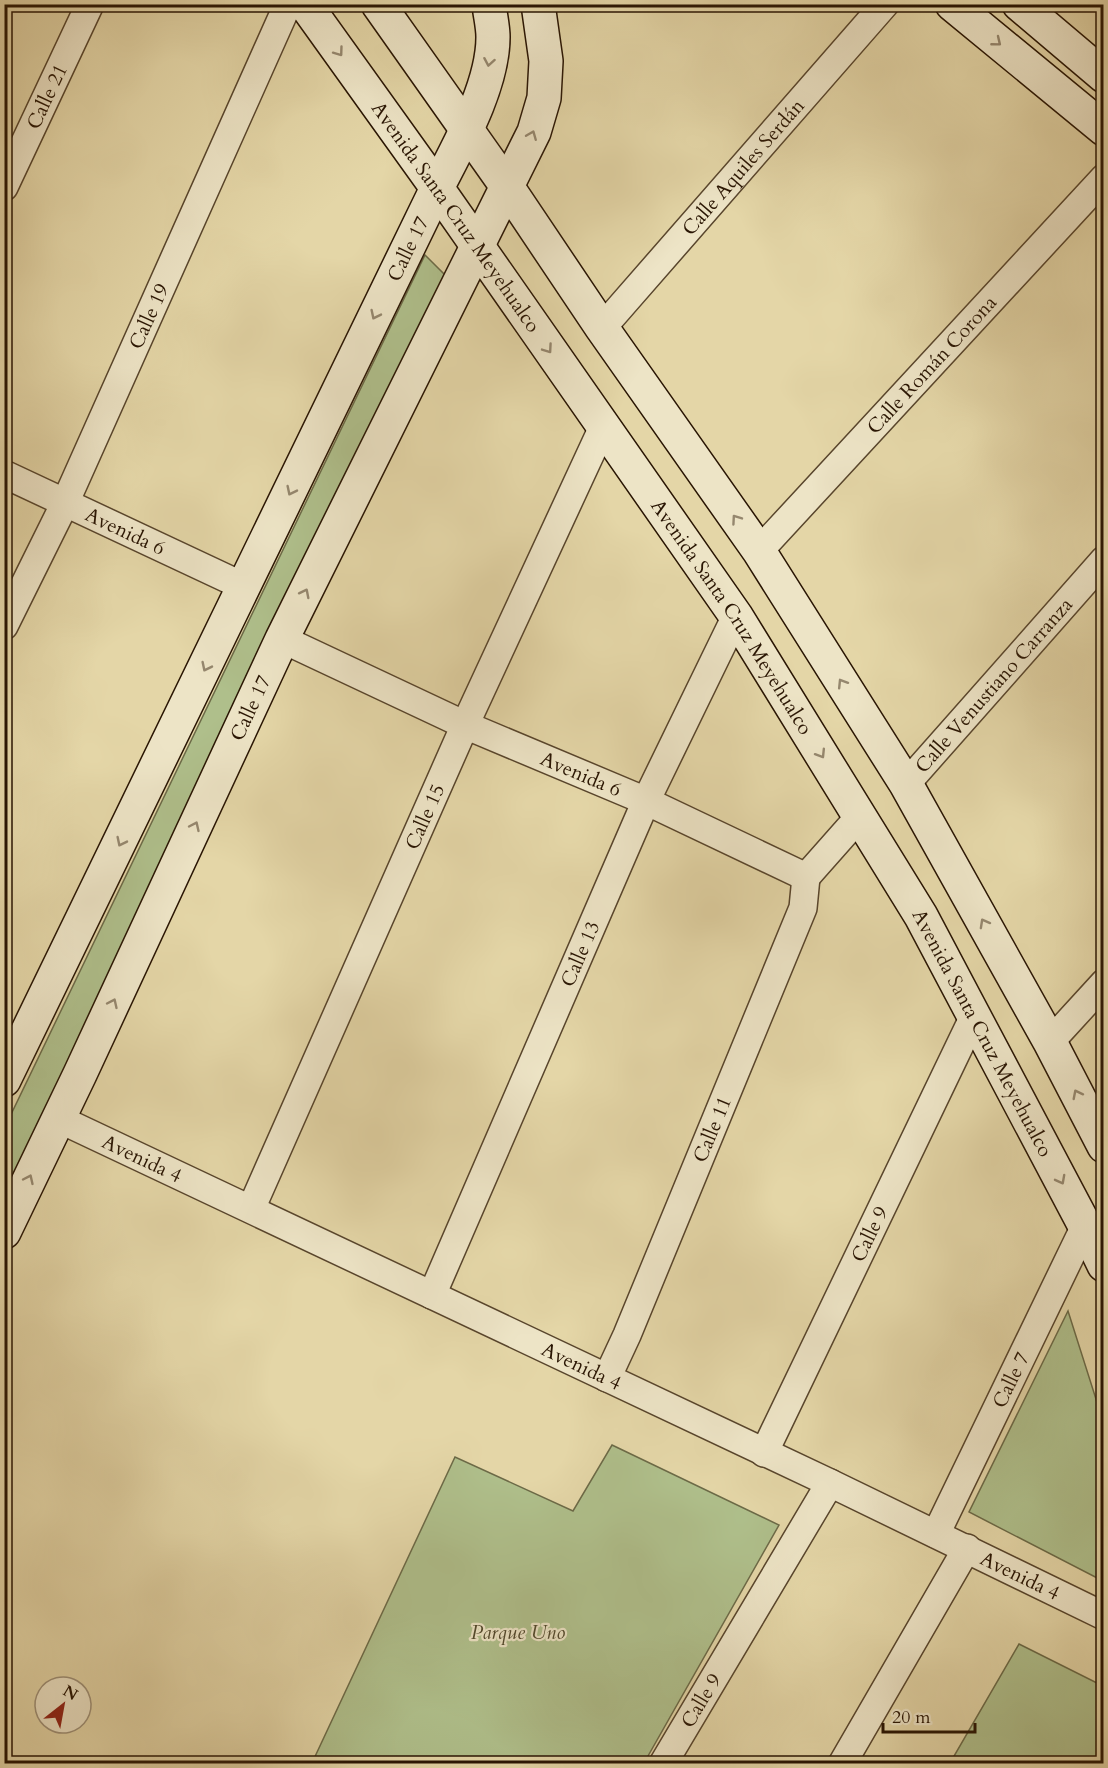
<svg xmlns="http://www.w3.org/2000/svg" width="1108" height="1768" viewBox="0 0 1108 1768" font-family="Cardo,serif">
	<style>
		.green { fill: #afbf8b; stroke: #6c6a47; stroke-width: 1.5 }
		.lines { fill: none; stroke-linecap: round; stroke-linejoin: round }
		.street-casing { stroke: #58452c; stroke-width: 30 }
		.secondary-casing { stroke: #291503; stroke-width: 36 }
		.street { stroke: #ede4c6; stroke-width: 27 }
		.secondary { stroke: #ede4c6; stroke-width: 33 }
		.oneway { stroke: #95876e }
		.labels { text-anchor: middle; stroke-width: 4.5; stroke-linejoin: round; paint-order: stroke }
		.street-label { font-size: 20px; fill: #291503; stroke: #ede4c6 }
		.park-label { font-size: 20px; font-style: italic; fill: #51482c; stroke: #ede4c6 }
	</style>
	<rect width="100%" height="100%" fill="#e4d6a7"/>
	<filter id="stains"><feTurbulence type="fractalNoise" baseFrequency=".00333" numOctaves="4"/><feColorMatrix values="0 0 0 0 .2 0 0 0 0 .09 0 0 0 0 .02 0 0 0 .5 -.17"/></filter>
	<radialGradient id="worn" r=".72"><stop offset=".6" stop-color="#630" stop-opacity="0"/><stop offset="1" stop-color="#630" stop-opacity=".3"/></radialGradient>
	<path class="green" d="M425 255 451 281 5 1208 4 1129Z
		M1068 1311 1103 1421V1581L969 1512Z
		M612 1445 779 1525 644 1763H312L455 1457 573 1511Z
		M1019 1644 1103 1686V1763H950Z"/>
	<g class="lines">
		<defs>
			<g id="street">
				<path id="s1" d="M4 187 90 4"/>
				<path id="s2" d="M602 328 885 4"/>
				<path id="s3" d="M4 474 245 587"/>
				<path id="s4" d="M759 551 1104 178"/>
				<path id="s5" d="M4 626 65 503 288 4"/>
				<path id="s6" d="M282 639 465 725 646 801 806 877"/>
				<path id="s7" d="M906 784 1104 560"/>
				<path d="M806 877 860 816"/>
				<path d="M1050 1042 1104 983"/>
				<path id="s8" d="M59 1119 830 1483 1104 1616"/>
				<path id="s9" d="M251 1209 465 725 603 427"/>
				<path id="s10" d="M432 1295 646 801 736 616"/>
				<path id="s11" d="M607 1378 627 1335 803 908 806 877"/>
				<path id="s12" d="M764 1453 974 1016"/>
				<path id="s13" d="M936 1534 1085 1226"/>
				<path id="s14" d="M663 1764 830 1483"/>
				<path d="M842 1764 967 1548"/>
			</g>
			<g id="secondary">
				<path id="s15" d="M305 4 437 188 736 616 921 916 1085 1226 1104 1265"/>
				<path d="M378 4 508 188 602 328 759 551 906 784 1050 1042 1104 1146"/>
				<path d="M952 4 1104 129"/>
				<path d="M1019 4 1104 76"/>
				<path id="s16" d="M4 1080 437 188C459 145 493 86 493 37 493 26 490 15 489 4"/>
				<path id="s17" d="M4 1232 80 1074 282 639 534 132 544 98 546 61 538 4"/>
			</g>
		</defs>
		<use href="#street" class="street-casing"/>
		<use href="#secondary" class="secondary-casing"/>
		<use href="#street" class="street"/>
		<use href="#secondary" class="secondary"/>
	</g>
	<defs><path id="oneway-chevron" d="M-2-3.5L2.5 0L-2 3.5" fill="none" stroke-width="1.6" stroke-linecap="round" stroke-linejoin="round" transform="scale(1.5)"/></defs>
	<g class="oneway">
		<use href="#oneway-chevron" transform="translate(997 42) rotate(39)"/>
		<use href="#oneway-chevron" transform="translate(339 52) rotate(54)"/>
		<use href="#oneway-chevron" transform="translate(489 62) rotate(100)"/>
		<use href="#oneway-chevron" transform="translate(532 135) rotate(-68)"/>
		<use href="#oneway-chevron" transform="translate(375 315) rotate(116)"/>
		<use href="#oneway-chevron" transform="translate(548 349) rotate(55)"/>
		<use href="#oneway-chevron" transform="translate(291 491) rotate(116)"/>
		<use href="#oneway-chevron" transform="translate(736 519) rotate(-125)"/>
		<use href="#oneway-chevron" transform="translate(305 593) rotate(-63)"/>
		<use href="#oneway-chevron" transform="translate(206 667) rotate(116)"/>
		<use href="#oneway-chevron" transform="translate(842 683) rotate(-122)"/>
		<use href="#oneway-chevron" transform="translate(821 754) rotate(58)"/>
		<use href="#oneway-chevron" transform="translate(195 826) rotate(-65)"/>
		<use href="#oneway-chevron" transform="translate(121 842) rotate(116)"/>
		<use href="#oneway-chevron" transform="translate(984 923) rotate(-119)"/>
		<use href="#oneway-chevron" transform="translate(113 1003) rotate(-65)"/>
		<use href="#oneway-chevron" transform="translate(1077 1094) rotate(-117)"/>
		<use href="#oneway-chevron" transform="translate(29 1179) rotate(-65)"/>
		<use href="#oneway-chevron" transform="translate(1061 1180) rotate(62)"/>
	</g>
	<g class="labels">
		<g class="street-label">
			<text dy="7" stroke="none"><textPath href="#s1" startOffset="100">Calle 21</textPath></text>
			<text dy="7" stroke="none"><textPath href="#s2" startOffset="214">Calle Aquiles Serdán</textPath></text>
			<text dy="7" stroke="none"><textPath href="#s15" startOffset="261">Avenida Santa Cruz Meyehualco</textPath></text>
			<text dy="7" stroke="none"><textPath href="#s16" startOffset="924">Calle 17</textPath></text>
			<text dy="7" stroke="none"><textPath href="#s5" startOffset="342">Calle 19</textPath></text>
			<text dy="7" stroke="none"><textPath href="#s4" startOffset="254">Calle Román Corona</textPath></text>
			<text dy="7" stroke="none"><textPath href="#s3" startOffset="134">Avenida 6</textPath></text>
			<text dy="7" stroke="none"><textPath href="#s15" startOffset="747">Avenida Santa Cruz Meyehualco</textPath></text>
			<text dy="7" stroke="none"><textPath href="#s7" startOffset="132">Calle Venustiano Carranza</textPath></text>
			<text dy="7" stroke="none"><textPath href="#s17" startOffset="579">Calle 17</textPath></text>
			<text dy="7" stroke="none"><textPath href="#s6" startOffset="328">Avenida 6</textPath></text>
			<text dy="7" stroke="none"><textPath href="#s9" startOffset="429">Calle 15</textPath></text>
			<text dy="7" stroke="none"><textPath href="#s10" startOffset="372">Calle 13</textPath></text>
			<text dy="7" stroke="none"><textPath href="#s15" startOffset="1233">Avenida Santa Cruz Meyehualco</textPath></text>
			<text dy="7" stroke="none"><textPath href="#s11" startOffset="270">Calle 11</textPath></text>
			<text dy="7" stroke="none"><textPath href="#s8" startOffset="92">Avenida 4</textPath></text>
			<text dy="7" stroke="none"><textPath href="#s12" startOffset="243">Calle 9</textPath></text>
			<text dy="7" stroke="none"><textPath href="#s8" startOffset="578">Avenida 4</textPath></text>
			<text dy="7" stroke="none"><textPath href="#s13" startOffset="171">Calle 7</textPath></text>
			<text dy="7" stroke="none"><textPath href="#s8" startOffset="1064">Avenida 4</textPath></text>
			<text dy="7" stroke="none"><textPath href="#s14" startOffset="74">Calle 9</textPath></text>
		</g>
		<g class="park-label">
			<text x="518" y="1639">Parque Uno</text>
		</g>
	</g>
	<rect width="1108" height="1768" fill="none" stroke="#e4d6a7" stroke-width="24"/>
	<rect x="6" y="6" width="1096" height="1756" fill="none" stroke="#291503" stroke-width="3"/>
	<rect x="12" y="12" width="1084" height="1744" fill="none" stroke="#291503" stroke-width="1.5"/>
	<g transform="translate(63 1705) rotate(31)"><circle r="28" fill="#ede4c6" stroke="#9f9178" stroke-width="1.5"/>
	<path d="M0-4.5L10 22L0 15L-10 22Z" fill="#8f2418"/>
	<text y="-9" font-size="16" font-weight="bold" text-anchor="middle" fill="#291503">N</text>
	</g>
	<path d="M883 1723v9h92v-9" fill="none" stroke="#291503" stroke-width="3"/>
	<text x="892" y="1723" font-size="18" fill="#291503" stroke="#ede4c6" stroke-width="4.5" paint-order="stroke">20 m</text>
	<rect width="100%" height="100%" filter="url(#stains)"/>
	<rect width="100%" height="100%" fill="url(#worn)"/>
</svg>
